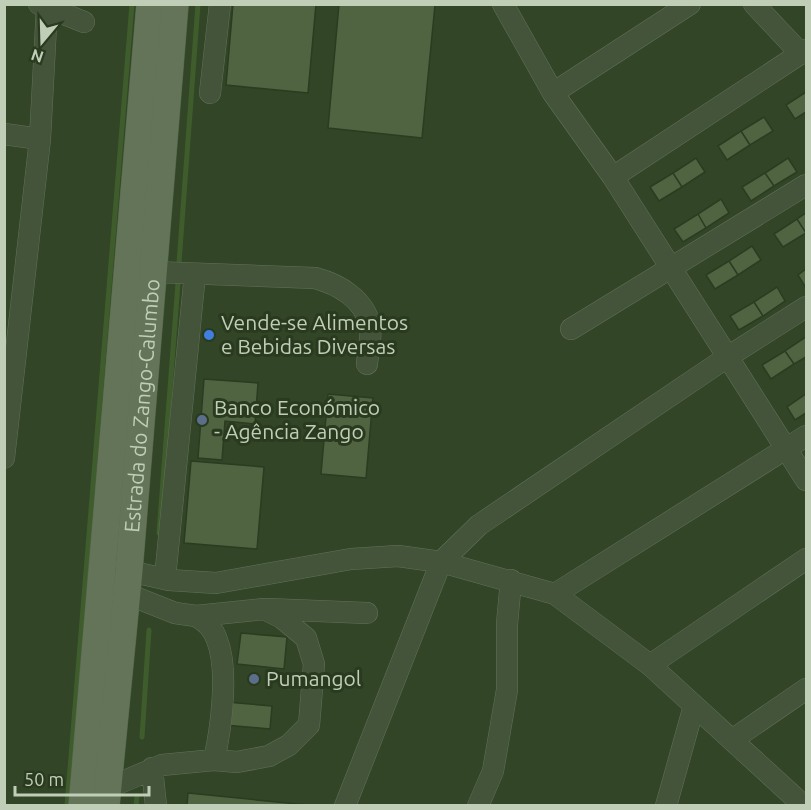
<svg xmlns="http://www.w3.org/2000/svg" width="811" height="810" viewBox="0 0 811 810" font-family="Ubuntu,sans-serif">
	<style>
		.lines { fill: none; stroke-linecap: round; stroke-linejoin: round }
		.stream { stroke: #3f5d2c; stroke-width: 5 }
		.building { fill: #506441; stroke: #2b3c21; stroke-width: 1.5 }
		.minor-casing { stroke: #627259; stroke-width: 22 }
		.major-casing { stroke: #506147; stroke-width: 28 }
		.minor { stroke: #44543a; stroke-width: 21 }
		.major { stroke: #637458; stroke-width: 27 }
		.shop-dot { fill: #3f7fe0; stroke: #293a1f; stroke-width: 2 }
		.service-dot { fill: #5c6f8a; stroke: #293a1f; stroke-width: 2 }
		.labels { text-anchor: middle; stroke-width: 6; stroke-linejoin: round; paint-order: stroke }
		.poi-label { font-size: 21px; fill: #c0ceb8; stroke: #293a1f; text-anchor: start }
		.street-label { font-size: 21px; fill: #c0ceb8; stroke: #293a1f }
	</style>
	<rect width="100%" height="100%" fill="#324526"/>
	<g class="lines">
		<path class="stream" d="M179 263 198 4
			M159 533 178 283
			M142 737 149 630
			M67 806 132 4
			M136 806 137 796"/>
	</g>
	<path class="building" d="M233 4H316L308 93 226 85Z
		M339 4 435 5 422 138 328 128Z
		M806 92V112L795 119 786 105Z
		M764 117 773 131 750 145 741 131Z
		M741 131 750 145 727 160 718 146Z
		M696 158 705 172 682 187 673 173Z
		M788 158 797 172 774 186 765 173Z
		M673 173 682 187 659 201 650 187Z
		M765 173 774 186 751 201 742 187Z
		M721 199 729 213 706 228 698 214Z
		M806 213V233L797 219Z
		M698 214 706 228 683 242 674 229Z
		M797 219 806 233 783 247 774 234Z
		M752 246 761 260 738 275 729 261Z
		M729 261 738 275 715 289 706 275Z
		M806 269V288L798 275Z
		M777 287 785 301 763 316 754 302Z
		M754 302 763 316 739 330 730 316Z
		M806 337V357L794 364 785 351Z
		M785 351 794 364 771 379 762 365Z
		M204 379 258 383 255 424 225 421 222 460 198 458Z
		M328 394 373 398 366 478 321 474Z
		M806 394V413L795 420 787 407Z
		M191 461 264 467 257 549 184 543Z
		M241 633 287 637 284 669 237 664Z
		M214 701 272 706 270 729 213 724Z
		M188 793 307 805V806H187Z"/>
	<g class="lines">
		<defs>
			<path id="minor" d="M39 4 84 22
				M503 4 553 93 613 177 806 480
				M754 4 801 54
				M210 93 220 4
				M553 93 690 4
				M4 134 40 139 47 7
				M613 177 806 50
				M154 272 315 278C338 284 365 299 370 326 372 337 368 352 367 364
				M571 329 806 185
				M4 458 40 139
				M129 571 169 580 216 583 351 559 398 556 441 562 555 594 650 665 804 806
				M165 578 195 274
				M555 594 806 436
				M268 609 367 613
				M196 616C206 622 213 628 217 640 229 670 221 729 214 760
				M650 665 806 559
				M732 740 806 689
				M152 768 156 806
				M108 788 162 765 214 760 237 762 269 756 289 745 309 725 314 664 306 638 282 618 264 609 196 616 175 613 127 594
				M345 806 441 562 479 525 729 356 806 307
				M478 806 493 771 507 690V624L511 580
				M666 806 694 706"/>
			<g id="major">
				<path d="M82 806 150 4"/>
				<path id="s1" d="M106 806 129 571 175 4"/>
			</g>
		</defs>
		<use href="#minor" class="minor-casing"/>
		<use href="#major" class="major-casing"/>
		<use href="#minor" class="minor"/>
		<use href="#major" class="major"/>
	</g>
	<circle class="shop-dot" cx="209" cy="335" r="6"/>
	<g class="service-dot">
		<circle cx="202" cy="420" r="6"/>
		<circle cx="254" cy="679" r="6"/>
	</g>
	<g class="labels">
		<g class="poi-label">
			<text x="221" y="330">Vende-se Alimentos<tspan x="221" dy="24">e Bebidas Diversas</tspan></text>
			<text x="214" y="415">Banco Económico<tspan x="214" dy="24">- Agência Zango</tspan></text>
			<text x="266" y="686">Pumangol</text>
		</g>
		<g class="street-label">
			<text dy="7" stroke="none"><textPath href="#s1" startOffset="402">Estrada do Zango-Calumbo</textPath></text>
		</g>
	</g>
	<rect width="811" height="810" fill="none" stroke="#c0ceb8" stroke-width="12"/>
	<g transform="translate(42 42) rotate(199)" stroke="#293a1f" stroke-width="4.5" paint-order="stroke">
	<path d="M0-4.5L10 22L0 15L-10 22Z" fill="#c0ceb8"/>
	<text y="-9" font-size="16" font-weight="bold" text-anchor="middle" fill="#c0ceb8">N</text>
	</g>
	<path d="M15 786v9h134v-9" fill="none" stroke="#c0ceb8" stroke-width="3"/>
	<text x="24" y="786" font-size="18" fill="#c0ceb8" stroke="#293a1f" stroke-width="4.5" paint-order="stroke">50 m</text>
</svg>
